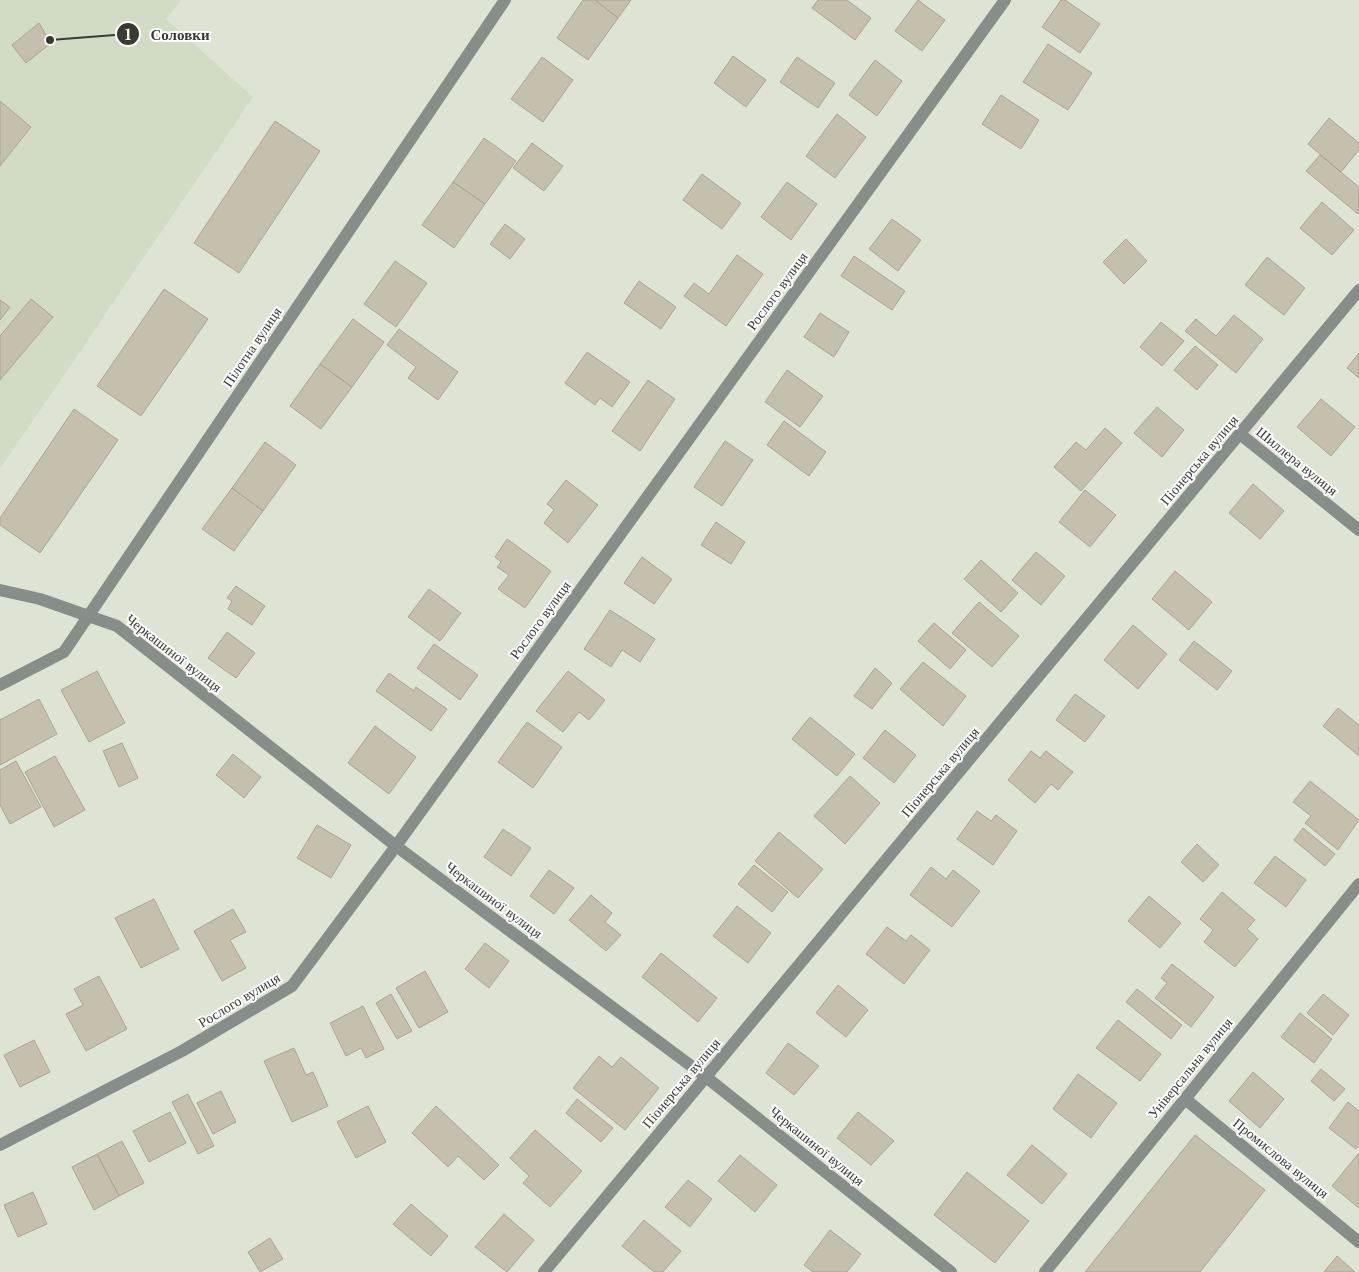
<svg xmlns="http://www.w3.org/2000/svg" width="1359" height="1272" viewBox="0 0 1359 1272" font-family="'Libre Baskerville',serif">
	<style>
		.built { fill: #d2dcc4 }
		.building { fill: #c5bfae; stroke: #aba594 }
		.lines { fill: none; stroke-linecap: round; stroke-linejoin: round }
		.minor { stroke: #878e8a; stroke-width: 12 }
		.labels { text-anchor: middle; stroke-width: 4; stroke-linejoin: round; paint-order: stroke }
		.street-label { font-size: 14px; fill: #383b34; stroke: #fff }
		.leader { fill: none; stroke: #383b34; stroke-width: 2 }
		.callout-dot { fill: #383b34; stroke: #fff; stroke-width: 2 }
		.mark-label { font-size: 15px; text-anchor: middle; font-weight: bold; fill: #fff }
		.callout-label { font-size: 15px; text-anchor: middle; font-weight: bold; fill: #383b34; stroke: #fff; stroke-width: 4; stroke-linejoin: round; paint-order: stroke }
	</style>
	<rect width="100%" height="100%" fill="#dde4d3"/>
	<path class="built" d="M0 0H181L166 19 253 97 0 469Z"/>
	<path class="building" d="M583 0H595L618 18 588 60 557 38Z
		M595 0H631L618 18Z
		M818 0H847L871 18 855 40 812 8Z
		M918 0 945 20 922 51 895 31Z
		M1061 0H1065L1100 24 1080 53 1042 27Z
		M39 23 51 43 26 63 12 45Z
		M1048 44 1092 73 1068 110 1023 82Z
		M733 56 766 80 746 107 714 83Z
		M542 57 573 80 543 122 511 99Z
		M797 57 835 83 818 108 780 82Z
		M875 60 902 81 877 116 849 95Z
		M1001 95 1039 120 1021 149 982 124Z
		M0 101 31 127 0 166Z
		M837 114 866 137 835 178 806 156Z
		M1329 118 1359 143V150L1341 172 1308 144Z
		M275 121 320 151 239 273 194 243Z
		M484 138 516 161 485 204 453 182Z
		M532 143 563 166 544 191 513 168Z
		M1320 155 1359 187 1358 214 1306 171Z
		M702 174 741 203 722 229 683 200Z
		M453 182 485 204 454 248 422 225Z
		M787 182 817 204 791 240 761 217Z
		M1322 202 1354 230 1332 255 1300 228Z
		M892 219 921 240 898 271 869 249Z
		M505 224 525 239 510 259 490 244Z
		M1126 239 1147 261 1124 284 1103 262Z
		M737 255 763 274 726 326 684 296 694 283 709 294Z
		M854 256 905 291 892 310 841 276Z
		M1267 257 1305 288 1284 315 1245 285Z
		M395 261 427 283 396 327 364 304Z
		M639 281 676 307 661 329 624 303Z
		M164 289 208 319 141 416 97 386Z
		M31 299 53 317 0 380V336Z
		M0 300 10 307 0 320Z
		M820 313 849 332 834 357 804 337Z
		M1234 315 1263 339 1236 373 1185 331 1196 319 1216 336Z
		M353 319 384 342 352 387 320 364Z
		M1161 322 1184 341 1162 366 1140 347Z
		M399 329 458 372 438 400 408 378 416 367 387 345Z
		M1195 346 1218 365 1197 390 1174 370Z
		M587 352 630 382 612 407 600 398 595 405 565 383Z
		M1359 353V378L1347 368Z
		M320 364 352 387 321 429 290 406Z
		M787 370 823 396 800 427 765 402Z
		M648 380 675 399 640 451 612 431Z
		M1321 399 1355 427 1331 456 1297 427Z
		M1157 407 1184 430 1162 457 1134 433Z
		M74 409 118 440 40 553 0 525V518Z
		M784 421 826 452 809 476 767 445Z
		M1105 428 1122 443 1081 491 1054 467 1076 442 1086 450Z
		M725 441 753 460 722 506 694 487Z
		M265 442 296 465 263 511 232 488Z
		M566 480 598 505 568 543 544 523 554 510 547 504Z
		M1253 484 1284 511 1260 539 1229 513Z
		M232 488 263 511 234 551 202 529Z
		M1085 490 1116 515 1090 547 1059 522Z
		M716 522 745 542 731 564 701 545Z
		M507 539 551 571 525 608 498 589 509 575 497 567 501 562 495 557Z
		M1036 552 1065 576 1041 605 1012 580Z
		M642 557 672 579 654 604 624 583Z
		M981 560 1018 593 1001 612 964 579Z
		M1175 571 1212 602 1189 630 1152 599Z
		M236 586 265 606 252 625 228 609 232 601 227 598Z
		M429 589 461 613 440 641 408 617Z
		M979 602 1019 636 992 667 952 633Z
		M610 610 655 639 640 662 622 650 611 667 584 649Z
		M934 623 966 650 950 669 918 641Z
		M1133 625 1167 654 1138 689 1104 660Z
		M227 632 255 653 236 678 208 658Z
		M1194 641 1232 671 1217 690 1179 660Z
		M434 644 478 675 460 700 417 668Z
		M923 662 966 696 943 726 900 689Z
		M875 668 892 683 872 709 854 696Z
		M97 671 125 723 89 742 61 690Z
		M568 671 605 700 589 720 579 712 563 732 536 711Z
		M389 673 414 691 416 687 447 709 431 731 376 691Z
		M1075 694 1105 716 1085 742 1056 720Z
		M39 699 57 734 0 765V720Z
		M1338 708 1359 725V756L1323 726Z
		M810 717 855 754 837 776 792 739Z
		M527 722 562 747 533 788 498 762Z
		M375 726 416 757 389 794 348 763Z
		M885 730 916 755 894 783 863 758Z
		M122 743 138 778 119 787 103 751Z
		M1031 751 1040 758 1046 751 1073 772 1058 790 1051 784 1035 803 1008 780Z
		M233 754 261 777 244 798 216 775Z
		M55 756 85 810 54 827 25 772Z
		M16 761 41 807 10 824 0 805V770Z
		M850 776 880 803 845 844 814 816Z
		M1310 781 1359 820 1338 850 1305 823 1311 816 1293 802Z
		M977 811 991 821 996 815 1017 831 993 865 957 839Z
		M317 825 351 845 331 878 297 858Z
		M1303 828 1335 854 1325 866 1294 840Z
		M503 829 531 848 511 876 484 857Z
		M779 832 823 869 798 898 755 861Z
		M1197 844 1219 865 1203 882 1181 862Z
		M1275 856 1306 880 1286 907 1254 883Z
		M754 865 788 892 772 912 738 884Z
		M931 867 946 879 953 870 980 891 952 927 910 895Z
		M549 870 574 888 554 914 530 896Z
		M1222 892 1255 920 1247 929 1258 939 1235 967 1204 942 1213 930 1200 919Z
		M591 895 612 913 605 922 621 935 606 951 569 920Z
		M1149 896 1181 923 1160 948 1128 921Z
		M154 899 179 949 141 968 115 918Z
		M737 906 771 933 748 963 713 936Z
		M233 909 246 932 230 940 246 968 222 981 194 931Z
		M887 927 906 941 911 935 930 950 904 984 866 954Z
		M485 943 509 961 489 988 465 969Z
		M661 953 717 998 698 1022 642 977Z
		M1172 964 1214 997 1191 1027 1155 998 1167 983 1161 978Z
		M425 971 448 1012 419 1028 396 988Z
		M99 976 127 1029 86 1051 66 1014 83 1005 74 989Z
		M838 985 868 1010 846 1037 816 1013Z
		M1137 989 1182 1025 1171 1039 1126 1002Z
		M391 994 412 1031 397 1039 376 1003Z
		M1323 994 1349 1015 1333 1035 1307 1013Z
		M363 1006 384 1049 366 1058 361 1048 346 1056 330 1023Z
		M1300 1013 1332 1039 1314 1063 1281 1037Z
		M1118 1020 1161 1054 1140 1081 1096 1048Z
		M34 1040 50 1072 20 1087 4 1055Z
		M788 1043 819 1066 794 1095 766 1073Z
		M294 1048 306 1075 313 1072 328 1106 292 1122 264 1061Z
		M599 1056 612 1067 621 1057 659 1088 625 1130 573 1088Z
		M1321 1069 1345 1089 1334 1101 1311 1081Z
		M1253 1072 1284 1099 1260 1128 1229 1101Z
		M1078 1074 1117 1103 1091 1138 1053 1109Z
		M221 1091 236 1122 213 1134 197 1103Z
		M188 1094 214 1146 198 1154 172 1102Z
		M577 1099 613 1128 601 1142 566 1113Z
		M1348 1102 1359 1111V1145L1356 1149 1329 1128Z
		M368 1106 386 1142 356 1158 337 1122Z
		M436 1106 499 1165 484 1180 458 1156 448 1167 412 1133Z
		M170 1112 186 1143 149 1162 133 1131Z
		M858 1112 894 1141 871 1165 837 1138Z
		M535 1130 582 1171 550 1207 523 1183 529 1176 510 1158Z
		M1195 1135 1265 1190 1200 1272H1085Z
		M122 1141 144 1183 119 1196 97 1154Z
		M1032 1145 1067 1174 1042 1204 1007 1175Z
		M97 1154 119 1196 94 1210 72 1167Z
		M1358 1154H1359V1208L1332 1186Z
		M740 1155 777 1185 755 1212 718 1181Z
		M967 1172 1029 1221 995 1263 934 1215Z
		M688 1180 712 1199 690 1227 665 1207Z
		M33 1192 47 1224 18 1237 4 1205Z
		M411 1204 448 1236 431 1256 393 1224Z
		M504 1214 534 1240 507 1272 475 1247Z
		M644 1220 681 1251 663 1272H654L622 1246Z
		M830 1230 861 1254 847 1272H813L804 1265Z
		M270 1238 283 1259 260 1272 248 1252Z
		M1337 1256 1355 1272H1324Z"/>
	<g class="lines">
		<path class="minor" d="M1240 434 1359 530
			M0 590 40 599 117 626 396 846 706 1077 951 1272
			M0 685 64 652 505 0
			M1184 1098 1359 1242
			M0 1145 182 1051 292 986 396 846 1005 0
			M544 1272 1359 290
			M1045 1272 1359 884"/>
	</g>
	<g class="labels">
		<g class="street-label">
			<text transform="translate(777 291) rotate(-54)" y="5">Рослого вулиця</text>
			<text transform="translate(252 347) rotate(-56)" y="5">Пілотна вулиця</text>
			<text transform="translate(1199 460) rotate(-50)" y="5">Піонерська вулиця</text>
			<text transform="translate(1297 461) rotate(39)" y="5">Шиллера вулиця</text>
			<text transform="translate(540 620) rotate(-54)" y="5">Рослого вулиця</text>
			<text transform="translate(174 653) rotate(38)" y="5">Черкашиної вулиця</text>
			<text transform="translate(940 772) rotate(-50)" y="5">Піонерська вулиця</text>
			<text transform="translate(494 900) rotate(37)" y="5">Черкашиної вулиця</text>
			<text transform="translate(239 1000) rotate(-31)" y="5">Рослого вулиця</text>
			<text transform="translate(1190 1068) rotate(-51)" y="5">Універсальна вулиця</text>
			<text transform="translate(681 1083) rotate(-50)" y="5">Піонерська вулиця</text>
			<text transform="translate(817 1146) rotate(39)" y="5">Черкашиної вулиця</text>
			<text transform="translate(1281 1158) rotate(39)" y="5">Промислова вулиця</text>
		</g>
	</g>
	<path class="leader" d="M50 40L128 34"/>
	<g class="callout-dot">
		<circle cx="50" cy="40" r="5"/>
		<circle cx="128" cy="34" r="12"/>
	</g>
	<g class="mark-label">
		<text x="128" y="40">1</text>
	</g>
	<g class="callout-label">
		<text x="180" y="40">Соловки</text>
	</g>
</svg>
